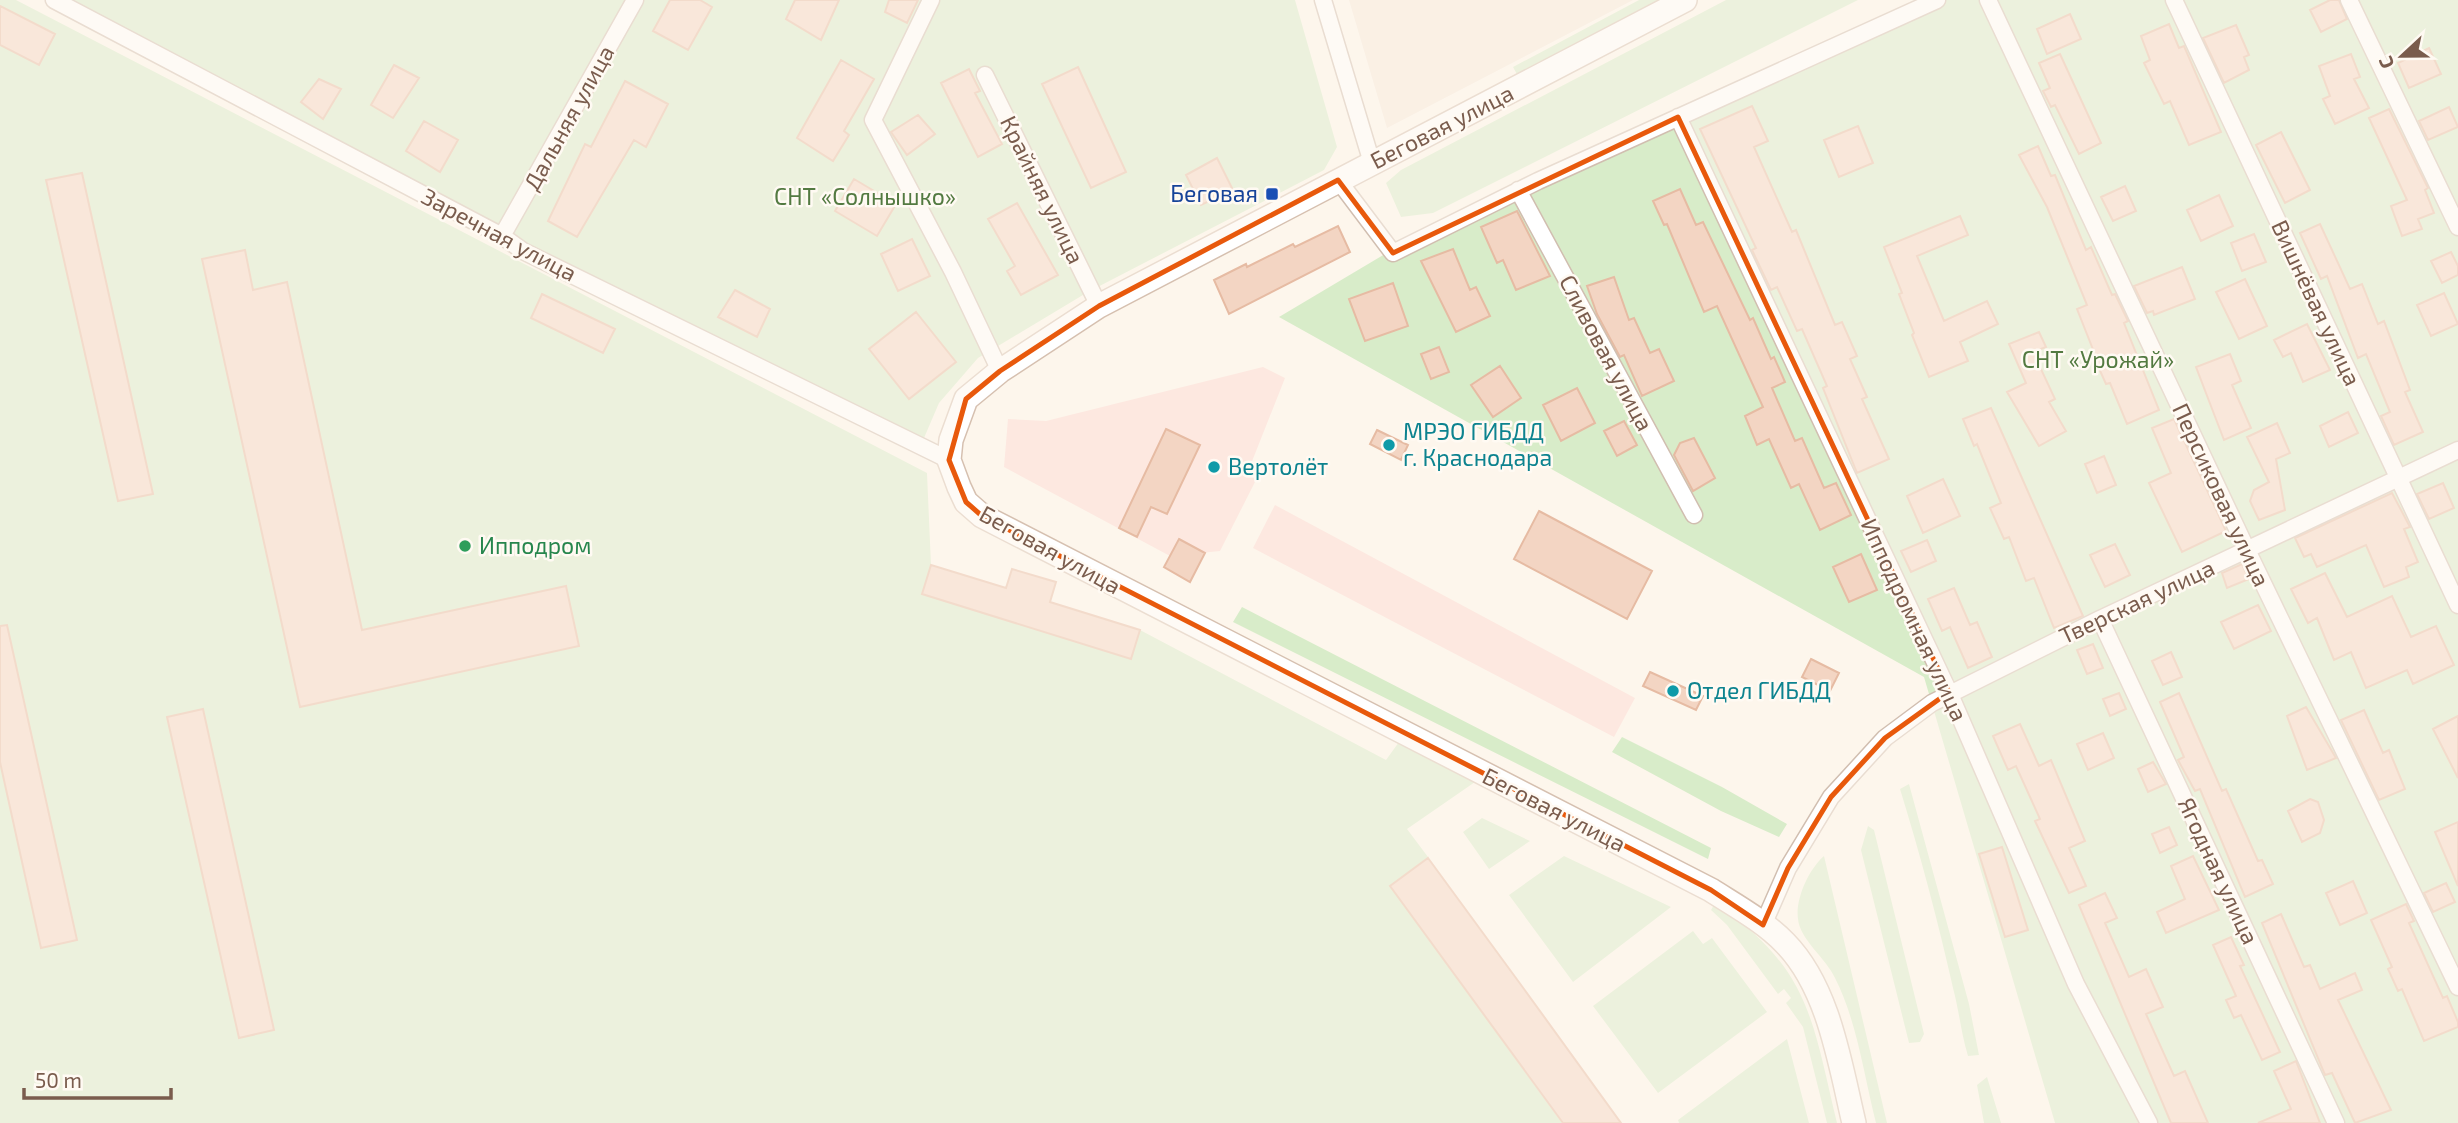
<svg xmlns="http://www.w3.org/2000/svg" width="2458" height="1123" viewBox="0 0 2458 1123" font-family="'Exo 2',sans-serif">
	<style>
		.residential { fill: #f5e8da }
		.commercial { fill: #fde8e0 }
		.green { fill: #d8ecc9 }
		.building { fill: #f3d5c3; stroke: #e6bba3; stroke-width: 2 }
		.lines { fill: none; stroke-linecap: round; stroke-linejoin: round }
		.street-casing { stroke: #d1beb0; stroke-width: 19 }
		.secondary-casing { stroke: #d6c0b0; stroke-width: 26 }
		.street { stroke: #fff; stroke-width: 16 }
		.secondary { stroke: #fff; stroke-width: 23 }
		.marked { fill: none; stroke: #e8590c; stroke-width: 5; stroke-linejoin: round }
		.transit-dot { fill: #1a4fb4; stroke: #fffaf3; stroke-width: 2.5 }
		.culture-dot { fill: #0f9aa8; stroke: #fffaf3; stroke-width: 2.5 }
		.leisure-dot { fill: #2e9e5b; stroke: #fffaf3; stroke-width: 2.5 }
		.labels { text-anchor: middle; stroke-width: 5; stroke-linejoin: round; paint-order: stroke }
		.street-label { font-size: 23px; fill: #7a5c4d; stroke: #fffaf3 }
		.transit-label { font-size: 23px; fill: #164399; stroke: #fffaf3; text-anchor: end }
		.park-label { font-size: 23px; fill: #537a41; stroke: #fffaf3 }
		.culture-label { font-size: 23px; fill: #0d838f; stroke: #fffaf3; text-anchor: start }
		.leisure-label { font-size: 23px; fill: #27864d; stroke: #fffaf3; text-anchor: start }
	</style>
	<rect width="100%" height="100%" fill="#fdf6ec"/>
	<path class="residential" d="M1349 0H1633L1387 128Z"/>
	<path class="commercial" d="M1263 367 1285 378 1247 474 1256 480 1220 551 1170 556 1004 467 1008 419 1046 421Z
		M1275 505 1635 698 1614 737 1253 548Z"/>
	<path class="green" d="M0 0H16L927 473 931 565 923 594 1130 659 1140 630 1386 760 1399 742 1475 782 1407 829 1428 857 1390 886 1562 1123H0Z
		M52 0H1295L1337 147 1324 170 1088 292 978 358 939 403 921 445 531 251Z
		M1639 0H1664L1519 78 1513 67Z
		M1726 0H1858L1433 213 1401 217 1386 183 1401 170Z
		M1917 0H2458V1123H2055L1924 677 1279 317 1390 251Z
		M1242 607 1711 848 1708 859 1233 622Z
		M1622 737 1722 787 1787 824 1779 837 1721 811 1612 752Z
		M1909 784 1969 1004 1979 1055 1968 1056C1961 1033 1959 1010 1953 988 1938 921 1920 854 1900 789Z
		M1482 818 1530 841 1489 869 1463 832Z
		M1868 826 1874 830 1924 1034 1920 1042 1909 1043 1861 850Z
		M1564 856 1671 907 1573 982 1509 895Z
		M1824 856 1887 1123H1876C1864 1076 1857 1021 1835 978 1826 958 1800 940 1798 919 1795 899 1809 869 1824 856Z
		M1715 903C1810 968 1812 1019 1837 1123H1827L1803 1027 1786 1003 1791 998 1784 989 1778 994 1727 925 1711 910Z
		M1693 931 1703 944 1712 938 1767 1012 1658 1093 1593 1006Z
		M1787 1039 1809 1123H1679L1678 1120Z
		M1987 1077 2001 1123H1984L1977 1085Z"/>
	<path class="building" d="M670 0H700L712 7 688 50 653 31Z
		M795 0H839L821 40 786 19Z
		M889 0H918L907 23 885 12Z
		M2330 0H2339L2347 19 2321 32 2310 10Z
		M0 6 55 34 39 65 0 45Z
		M2070 14 2081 39 2047 54 2037 29Z
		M2169 24 2179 48 2184 46 2221 132 2189 145 2170 101 2164 104 2144 63 2150 60 2141 36Z
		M2236 25 2249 55 2244 57 2249 70 2224 83 2203 38Z
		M2429 48 2441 74 2409 88 2398 63Z
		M2060 54 2101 143 2079 154 2055 105 2051 107 2043 91 2050 88 2039 63Z
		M2351 54 2360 77 2354 79 2369 108 2335 124 2323 99 2330 96 2319 66Z
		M841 60 874 79 844 131 849 135 833 161 797 138Z
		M394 65 419 78 393 118 371 105Z
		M1078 67 1126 172 1091 188 1042 84Z
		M969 69 980 91 975 93 1002 144 978 157 941 83Z
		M319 79 341 89 323 119 301 102Z
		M625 81 668 104 646 147 634 140 577 237 548 221 585 144 591 147Z
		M1752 106 1768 141 1754 147 1792 232 1796 230 1835 325 1842 322 1857 356 1850 359 1867 397 1862 399 1889 459 1857 473 1823 388 1827 386 1802 329 1797 331 1777 287 1771 290 1752 250 1756 248 1700 129Z
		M2449 107 2458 127 2428 140 2419 121Z
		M2389 109 2428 188 2425 190 2434 213 2418 219 2422 229 2402 236 2391 206 2407 200 2369 118Z
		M918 115 935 134 907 155 891 132Z
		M424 121 458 140 440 172 406 151Z
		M1858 126 1873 163 1839 177 1824 140Z
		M2281 132 2310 190 2285 203 2256 145Z
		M2038 146 2051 176 2055 175 2086 250 2091 247 2112 295 2115 294 2128 321 2124 323 2159 410 2127 424 2110 383 2106 384 2092 353 2094 352 2077 309 2087 305 2047 207 2019 155Z
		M1217 158 1233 190 1201 205 1186 175Z
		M82 173 153 494 118 501 46 180Z
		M854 179 896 204 877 236 835 211Z
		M2125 186 2136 211 2113 221 2101 197Z
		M1680 189 1696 225 1703 222 1750 320 1753 318 1771 359 1774 357 1785 382 1772 388 1795 441 1802 438 1824 488 1836 483 1851 515 1820 530 1799 484 1791 488 1769 439 1757 445 1745 416 1763 407 1717 306 1704 312 1667 224 1664 225 1653 201Z
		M2219 195 2233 226 2201 241 2187 210Z
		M1017 203 1058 275 1021 295 1007 271 1015 266 988 219Z
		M1517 211 1550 276 1516 290 1503 260 1497 263 1481 227Z
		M1960 216 1968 235 1917 256 1944 321 1987 301 1998 324 1960 342 1968 361 1929 377 1912 335 1914 333 1899 294 1902 293 1884 247Z
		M2320 224 2350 289 2362 284 2378 324 2384 321 2410 390 2405 392 2423 432 2394 445 2381 416 2390 412 2366 354 2358 358 2327 276 2321 279 2300 233Z
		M1338 226 1350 252 1229 314 1214 280 1246 264 1247 267 1293 244 1295 247Z
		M2254 234 2266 262 2242 271 2231 243Z
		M912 239 930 276 898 291 881 254Z
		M1453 249 1470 290 1476 287 1490 316 1456 332 1421 261Z
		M245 250 253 290 287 282 362 630 566 586 579 646 300 707 202 259Z
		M2451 252 2458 266V275L2442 283 2431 261Z
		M2182 267 2195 299 2154 315 2153 311 2147 313 2134 286Z
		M1614 277 1629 320 1634 318 1650 353 1659 349 1674 381 1642 396 1624 355 1620 357 1597 314 1587 286Z
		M2245 279 2267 326 2239 339 2216 292Z
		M1393 283 1408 326 1365 341 1349 299Z
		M735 290 770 309 757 337 718 317Z
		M2444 293 2458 324 2431 336 2417 305Z
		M542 294 615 329 603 353 531 318Z
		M916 312 956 362 909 399 869 349Z
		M2307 324 2330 370 2303 382 2291 353 2283 357 2274 340Z
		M2039 332 2046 347 2033 352 2055 399 2049 402 2066 431 2039 446 2007 392 2026 383 2009 344Z
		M1439 347 1449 372 1431 379 1421 354Z
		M2230 354 2241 381 2232 385 2251 428 2224 440 2196 367Z
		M1500 366 1521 398 1493 417 1471 385Z
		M1577 388 1595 423 1561 441 1543 405Z
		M1991 408 2083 616 2054 628 2034 578 2026 581 2009 537 2004 539 1990 508 2001 503 1977 444 1974 446 1963 419Z
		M2348 412 2358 433 2329 447 2320 426Z
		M2174 419 2226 531 2182 552 2149 483 2171 473 2152 428Z
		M1624 421 1637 445 1617 456 1604 431Z
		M2277 423 2290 453 2276 459 2285 510 2259 520 2250 501 2254 490 2269 482 2247 437Z
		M1166 429 1200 445 1167 514 1151 507 1137 537 1119 528Z
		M1377 430 1408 445 1401 460 1370 444Z
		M1694 438 1715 478 1693 491 1674 455 1680 443Z
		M2104 456 2116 485 2097 493 2085 464Z
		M1943 479 1960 516 1923 533 1907 496Z
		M2443 483 2454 508 2429 519 2417 494Z
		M2392 493 2410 527 2404 529 2418 562 2406 567 2409 577 2384 587 2366 545 2317 567 2311 554 2304 557 2295 538Z
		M1539 511 1652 571 1627 619 1514 559Z
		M1179 539 1205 553 1190 582 1164 567Z
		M1927 540 1936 561 1911 572 1901 551Z
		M2115 544 2130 575 2105 587 2090 555Z
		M1861 554 1877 590 1849 602 1833 567Z
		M2242 564 2249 579 2227 588 2222 573Z
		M931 565 1006 588 1012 569 1056 582 1050 602 1140 630 1131 659 922 594Z
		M2325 573 2347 617 2392 596 2411 637 2436 626 2454 665 2413 684 2407 670 2366 688 2351 652 2334 660 2317 618 2308 623 2291 589Z
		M1954 588 1970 625 1977 622 1992 657 1968 668 1950 627 1942 631 1928 599Z
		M2258 605 2271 631 2234 649 2221 622Z
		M7 625 77 940 41 948 0 762V626Z
		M2093 644 2103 668 2087 674 2077 650Z
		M2171 652 2182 677 2163 685 2152 661Z
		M1811 659 1839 673 1830 691 1802 677Z
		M1650 672 1703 696 1696 710 1643 686Z
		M2119 693 2126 709 2110 716 2103 699Z
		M2179 693 2222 791 2226 789 2258 861 2262 860 2273 884 2245 897 2200 789 2195 791 2178 760 2184 757 2160 702Z
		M2306 707 2336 758 2307 770 2287 716Z
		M203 709 274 1030 239 1038 167 717Z
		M2364 710 2383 753 2389 750 2405 789 2379 800 2341 720Z
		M2458 716V778L2433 729Z
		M2020 724 2039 766 2051 760 2085 841 2069 848 2086 886 2069 893 2035 821 2040 819 2016 766 2008 770 1993 736Z
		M2103 733 2114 758 2088 770 2077 744Z
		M2153 762 2166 784 2148 792 2138 769Z
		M2310 799 2318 802 2324 820 2320 833 2302 842 2288 811Z
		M2458 822V886L2435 832Z
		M2169 827 2177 845 2160 853 2152 834Z
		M2002 847 2028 930 2005 937 1979 854Z
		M2193 856 2219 910 2166 933 2157 912 2185 899 2171 866Z
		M1428 858 1524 989 1621 1123H1563L1390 886Z
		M2353 881 2367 913 2340 925 2326 893Z
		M2446 883 2455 902 2433 912 2424 893Z
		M2105 893 2117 918 2105 923 2129 977 2146 969 2163 1007 2146 1014 2174 1076 2185 1071 2208 1123H2171L2079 905Z
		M2406 904 2414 921 2409 923 2443 998 2447 996 2458 1022V1027L2424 1041 2402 989 2398 991 2388 969 2392 967 2371 920Z
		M2281 914 2304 967 2310 965 2320 989 2355 973 2362 990 2338 1000 2391 1110 2355 1123 2332 1073 2325 1075 2262 923Z
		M2231 937 2244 965 2240 966 2280 1052 2262 1060 2241 1015 2234 1018 2226 1000 2236 996 2213 945Z
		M2296 1061 2320 1123H2258L2291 1109 2274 1071Z"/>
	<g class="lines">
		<defs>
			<path id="street" d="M54 0 502 236 523 251 949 460
				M931 0 873 120 953 272 1000 371
				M1323 0 1372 163
				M1988 0 2247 550 2458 987
				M2174 0 2458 605
				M2349 0 2458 227
				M985 75 1099 306
				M1678 117 1949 692 2076 984 2149 1123
				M1338 180 1393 253 1538 181 1937 0
				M1518 190 1694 515
				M502 236 635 0
				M2100 619 2336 1123
				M1763 925 1788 868 1831 797 1885 738 1932 703 2100 619 2458 450"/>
			<path id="secondary" d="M1685 0 1099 306 1000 371 966 399 951 440 949 460 959 487 966 502 982 516 1711 890C1736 906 1765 922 1785 943 1829 988 1840 1064 1854 1123"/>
		</defs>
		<use href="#street" class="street-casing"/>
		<use href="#secondary" class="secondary-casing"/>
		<use href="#street" class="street"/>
		<use href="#secondary" class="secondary"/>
	</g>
	<path d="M0 0H2458V1123H0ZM1678 117 1949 692 1885 738 1831 797 1788 868 1763 925 1711 890 982 516 966 502 949 460 966 399 1000 371 1099 306 1338 180 1393 253Z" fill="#fdf6ec" fill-opacity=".55" fill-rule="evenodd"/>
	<path class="marked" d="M1678 117 1949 692 1885 738 1831 797 1788 868 1763 925 1711 890 982 516 966 502 949 460 966 399 1000 371 1099 306 1338 180 1393 253Z"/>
	<rect class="transit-dot" x="1265" y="187" width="14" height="14" rx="3.5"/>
	<g class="culture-dot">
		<circle cx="1389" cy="445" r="7"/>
		<circle cx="1214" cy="467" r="7"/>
		<circle cx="1673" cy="691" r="7"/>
	</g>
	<circle class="leisure-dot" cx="465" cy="546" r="7"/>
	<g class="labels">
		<g class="street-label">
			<text transform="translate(569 118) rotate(-61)" y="8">Дальняя улица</text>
			<text transform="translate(1442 127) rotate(-27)" y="8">Беговая улица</text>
			<text transform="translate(1042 190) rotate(64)" y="8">Крайняя улица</text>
			<text transform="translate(499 235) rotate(28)" y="8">Заречная улица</text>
			<text transform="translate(2316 303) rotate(65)" y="8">Вишнёвая улица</text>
			<text transform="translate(1606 353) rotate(62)" y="8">Сливовая улица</text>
			<text transform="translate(2221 495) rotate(65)" y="8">Персиковая улица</text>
			<text transform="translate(1050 550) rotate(29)" y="8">Беговая улица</text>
			<text transform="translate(2137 602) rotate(-25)" y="8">Тверская улица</text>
			<text transform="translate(1914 620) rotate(65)" y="8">Ипподромная улица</text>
			<text transform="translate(1554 810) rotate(27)" y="8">Беговая улица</text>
			<text transform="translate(2218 871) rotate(65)" y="8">Ягодная улица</text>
		</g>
		<g class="transit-label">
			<text x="1258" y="202">Беговая</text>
		</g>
		<g class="park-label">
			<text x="865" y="205">СНТ «Солнышко»</text>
			<text x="2098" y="368">СНТ «Урожай»</text>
		</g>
		<g class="culture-label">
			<text x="1403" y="440">МРЭО ГИБДД<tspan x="1403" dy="26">г. Краснодара</tspan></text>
			<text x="1228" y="475">Вертолёт</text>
			<text x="1687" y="699">Отдел ГИБДД</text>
		</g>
		<g class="leisure-label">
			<text x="479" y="554">Ипподром</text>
		</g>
	</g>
	<g transform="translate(2402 56) rotate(248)" stroke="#fffaf3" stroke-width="5" paint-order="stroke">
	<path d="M0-5L12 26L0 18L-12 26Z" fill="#7a5c4d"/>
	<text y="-10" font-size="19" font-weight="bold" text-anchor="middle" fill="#7a5c4d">С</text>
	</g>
	<path d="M24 1088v10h147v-10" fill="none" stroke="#7a5c4d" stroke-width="3.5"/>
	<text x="35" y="1088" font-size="21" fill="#7a5c4d" stroke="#fffaf3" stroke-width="5" paint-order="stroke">50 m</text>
</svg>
